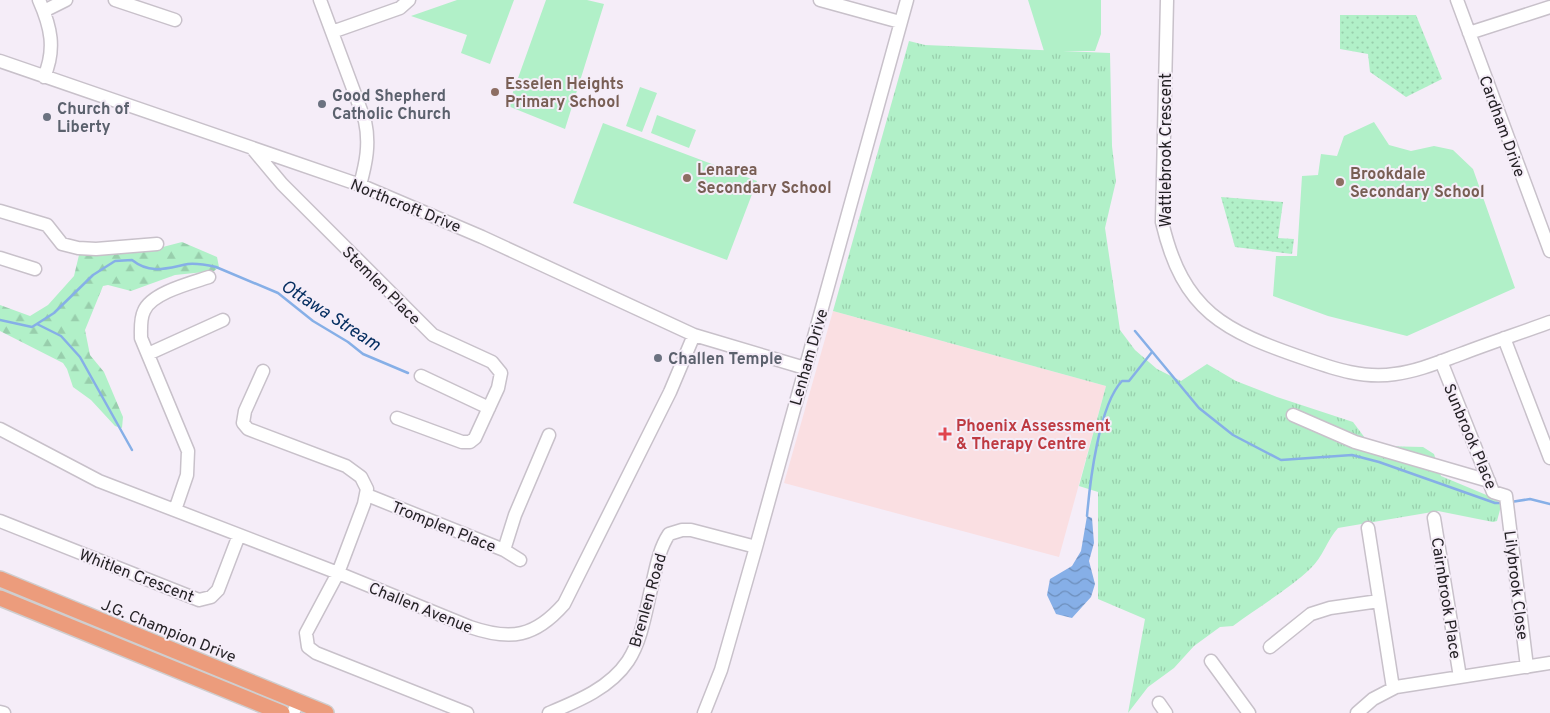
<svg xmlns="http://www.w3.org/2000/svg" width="1550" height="713" viewBox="0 0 1550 713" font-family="Overpass,sans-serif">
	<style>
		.medical { fill: #fadfe2 }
		.grass { fill: url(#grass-tufts) }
		.forest { fill: url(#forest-firs) }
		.park { fill: url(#park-dots) }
		.pitch { fill: #b1f0c8 }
		.water { fill: url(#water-waves) }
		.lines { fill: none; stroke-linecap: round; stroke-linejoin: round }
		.stream { stroke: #86afe7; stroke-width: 2.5 }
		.minor-casing { stroke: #c8c1ca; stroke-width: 15 }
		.major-casing { stroke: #cfcecf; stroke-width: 18 }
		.minor { stroke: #fff; stroke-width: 12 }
		.major { stroke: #ec9c7c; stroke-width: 15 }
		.education-dot { fill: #8d6e63; stroke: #f5edf8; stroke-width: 2 }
		.worship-dot { fill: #6b7280; stroke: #f5edf8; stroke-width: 2 }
		.health-dot { fill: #e0444e; stroke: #f5edf8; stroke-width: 2 }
		.labels { text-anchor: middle; stroke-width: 4; stroke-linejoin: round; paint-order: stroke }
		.education-label { font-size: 16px; font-weight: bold; fill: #785e54; stroke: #f5edf8; text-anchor: start }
		.worship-label { font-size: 16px; font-weight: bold; fill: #5b616d; stroke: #f5edf8; text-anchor: start }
		.street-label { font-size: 16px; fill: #252226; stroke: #f5edf8 }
		.health-label { font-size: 16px; font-weight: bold; fill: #be3a42; stroke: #f5edf8; text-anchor: start }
		.water-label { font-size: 18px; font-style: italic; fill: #062f61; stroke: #f5edf8 }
	</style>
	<defs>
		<pattern id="grass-tufts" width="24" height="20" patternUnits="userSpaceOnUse" patternTransform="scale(1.25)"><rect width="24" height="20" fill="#b1f0c8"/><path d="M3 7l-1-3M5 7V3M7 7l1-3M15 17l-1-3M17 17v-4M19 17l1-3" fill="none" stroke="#98ceac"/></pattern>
		<pattern id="forest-firs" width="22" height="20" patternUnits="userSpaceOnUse" patternTransform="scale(1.25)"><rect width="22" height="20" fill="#b1f0c8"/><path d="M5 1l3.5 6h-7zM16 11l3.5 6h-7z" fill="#98ceac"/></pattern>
		<pattern id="park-dots" width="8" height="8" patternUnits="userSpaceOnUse" patternTransform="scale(1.25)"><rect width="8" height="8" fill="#b1f0c8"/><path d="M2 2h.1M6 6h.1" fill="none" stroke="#98ceac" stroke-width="1.8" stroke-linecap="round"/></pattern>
		<pattern id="water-waves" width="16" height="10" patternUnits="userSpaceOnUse" patternTransform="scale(1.25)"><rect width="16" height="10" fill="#86afe7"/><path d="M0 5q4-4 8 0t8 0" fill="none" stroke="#6d8ebb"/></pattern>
	</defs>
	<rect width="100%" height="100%" fill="#f5edf8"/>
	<path class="medical" d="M833 311 1106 386 1059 557 784 483Z"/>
	<path class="grass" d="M909 41 925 45 1110 53 1112 146 1116 181 1105 228 1120 330 1135 350 1157 369 1181 381 1207 364 1236 381 1277 397 1353 422 1365 438 1382 446 1423 447 1434 454 1441 476 1496 499 1501 506 1497 521 1493 522 1438 511 1338 528C1327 540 1323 557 1310 569 1289 589 1257 608 1233 626L1220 627 1194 646 1174 668 1148 687 1128 713 1145 619 1098 599V492L1079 486 1106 386 833 311Z"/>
	<path class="forest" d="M182 242 217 257 219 267 214 271 175 275 131 291 108 285 103 286 85 330 90 355 104 372 123 417 122 428 115 426 91 400 73 387 67 369 63 363 0 331V305L30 316 48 305 74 276 79 255 89 252 159 248Z"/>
	<path class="park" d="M1340 15H1416L1442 79 1406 97 1370 72 1368 54 1340 49Z
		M1221 197 1283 202 1278 238 1294 239 1292 254 1235 247Z"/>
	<path class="pitch" d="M457 0H514L490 64 461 53 467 35 411 16Z
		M546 0H587L604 4 565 129 508 106Z
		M1028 0H1101V34L1095 51H1044Z
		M640 87 657 93 642 132 626 126Z
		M657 115 696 130 689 148 651 133Z
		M1374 122 1389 145 1411 151 1434 146 1453 150 1473 169 1515 288 1407 336 1328 316 1273 296 1276 256H1297L1302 176 1318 175 1321 154 1337 156 1344 136Z
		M603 123 757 181 727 260 573 203Z"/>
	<path class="water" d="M1087 516 1092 518 1094 543 1089 561 1095 584 1091 597 1072 618 1056 614 1047 595 1050 579 1072 566 1081 551Z"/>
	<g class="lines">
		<path class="stream" d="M0 320 32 327 54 313 93 275 115 261 132 260C151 275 167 268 188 264 197 263 207 265 216 267L278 293 313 321 348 342 363 354 408 373
			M37 324 61 336 80 357 132 450
			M1135 331 1199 408 1233 435 1281 460 1352 455 1379 462 1495 503H1503
			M1511 502 1530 499 1550 504
			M1087 516C1090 481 1099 405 1122 381H1129L1152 352"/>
		<defs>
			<path id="minor" d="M39 0C51 27 56 49 44 77
				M115 0 175 20
				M320 0 365 121C370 144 366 163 360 185
				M820 0 900 22
				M1167 0 1162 222C1183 312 1224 331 1306 359 1335 369 1364 379 1395 374 1418 371 1439 362 1461 354 1490 343 1520 333 1550 322
				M1457 0 1550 251
				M44 11 66 0
				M332 32 400 8 409 0
				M1469 33 1550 7
				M0 61 360 185 482 237 694 335 805 368
				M252 148 282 184 433 335 492 362 501 373 498 388 475 438 470 442H462L397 418
				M0 211 47 225 62 244 78 248 96 249 157 244
				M0 258 35 269
				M1504 338 1550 458
				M148 354 223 320
				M1441 361 1493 492 1506 496 1527 667
				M263 371 245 411 243 423 248 429 346 466 361 477 367 489 364 504 338 573 306 633 308 647 316 653 467 713
				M421 376 489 408
				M1293 415 1355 442 1489 481
				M0 429 99 481 338 573 470 627C511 641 535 637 564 604L670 392 694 335
				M367 495 504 550 520 560
				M175 510 187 475 188 451 141 338C141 329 140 319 144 311 151 293 191 283 209 277
				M1434 518 1460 677
				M0 521 199 600 211 597 218 590 239 535
				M1368 528 1393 688
				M504 550 515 515 549 435
				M1270 647 1311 614 1330 608 1379 601
				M1211 661 1249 713
				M1159 703 1166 713
				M0 712 4 713
				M293 713 298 702
				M549 713C578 701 610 688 628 661 642 640 646 609 652 585 656 568 659 549 669 534L682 530H691L756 547
				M704 713 721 670 756 547 907 0
				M1357 713 1373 699 1396 687 1550 663"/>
			<path id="major" d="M0 579 326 713
				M0 598 282 713"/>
		</defs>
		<use href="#minor" class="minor-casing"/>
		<use href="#major" class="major-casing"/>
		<use href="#minor" class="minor"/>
		<use href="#major" class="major"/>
	</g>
	<g class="education-dot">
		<circle cx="495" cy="92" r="5"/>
		<circle cx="687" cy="178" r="5"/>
		<circle cx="1340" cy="182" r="5"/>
	</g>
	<g class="worship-dot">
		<circle cx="322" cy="104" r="5"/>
		<circle cx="47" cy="117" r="5"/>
		<circle cx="658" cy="358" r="5"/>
	</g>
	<path class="health-dot" d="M942.5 426.5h5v5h5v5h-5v5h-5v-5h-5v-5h5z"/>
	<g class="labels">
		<g class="education-label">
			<text x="505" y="89">Esselen Heights<tspan x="505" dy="18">Primary School</tspan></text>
			<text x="697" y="175">Lenarea<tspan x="697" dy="18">Secondary School</tspan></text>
			<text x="1350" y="179">Brookdale<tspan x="1350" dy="18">Secondary School</tspan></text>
		</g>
		<g class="worship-label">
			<text x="332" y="101">Good Shepherd<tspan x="332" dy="18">Catholic Church</tspan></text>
			<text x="57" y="114">Church of<tspan x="57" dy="18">Liberty</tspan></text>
			<text x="668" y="364">Challen Temple</text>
		</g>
		<g class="street-label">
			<text transform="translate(1503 126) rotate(70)" y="6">Cardham Drive</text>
			<text transform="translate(1165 150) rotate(-90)" y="6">Wattlebrook Crescent</text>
			<text transform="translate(406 205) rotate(22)" y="6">Northcroft Drive</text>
			<text transform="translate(382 285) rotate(45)" y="6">Stemlen Place</text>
			<text transform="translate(808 357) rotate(-74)" y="6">Lenham Drive</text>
			<text transform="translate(1471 436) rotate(67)" y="6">Sunbrook Place</text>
			<text transform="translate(444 526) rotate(22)" y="6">Tromplen Place</text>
			<text transform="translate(137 575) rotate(21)" y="6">Whitlen Crescent</text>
			<text transform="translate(1517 585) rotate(83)" y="6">Lilybrook Close</text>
			<text transform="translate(1447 598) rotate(81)" y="6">Cairnbrook Place</text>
			<text transform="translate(647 600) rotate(-74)" y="6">Brenlen Road</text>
			<text transform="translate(421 607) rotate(22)" y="6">Challen Avenue</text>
			<text transform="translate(169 630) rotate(22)" y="6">J.G. Champion Drive</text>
		</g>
		<g class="health-label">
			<text x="956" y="431">Phoenix Assessment<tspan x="956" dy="18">&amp; Therapy Centre</tspan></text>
		</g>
		<g class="water-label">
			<text transform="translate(331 315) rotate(33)" y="6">Ottawa Stream</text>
		</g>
	</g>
</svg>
